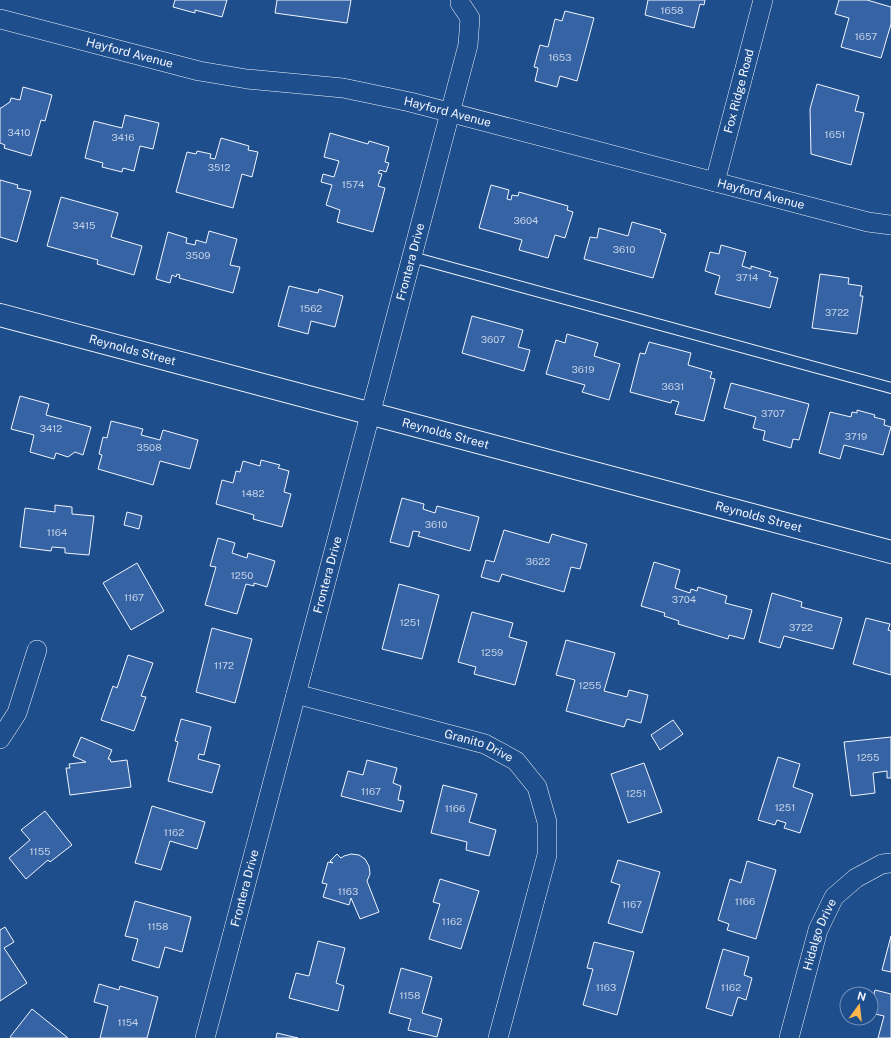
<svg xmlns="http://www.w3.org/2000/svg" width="891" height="1038" viewBox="0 0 891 1038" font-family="'Public Sans',sans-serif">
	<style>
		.building { fill: #3563a3; stroke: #f2f6ff }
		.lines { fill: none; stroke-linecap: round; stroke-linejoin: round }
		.service-casing { stroke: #f2f6ff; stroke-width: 12 }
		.minor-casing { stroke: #f2f6ff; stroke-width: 20 }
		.tertiary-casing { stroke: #f2f6ff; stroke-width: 24 }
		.service { stroke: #1f4e8c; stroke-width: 10 }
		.minor { stroke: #1f4e8c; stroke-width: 19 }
		.tertiary { stroke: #1f4e8c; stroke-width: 22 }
		.labels { text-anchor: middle; stroke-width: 3; stroke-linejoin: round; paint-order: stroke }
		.number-label { font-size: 10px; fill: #c3d1e8 }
		.street-label { font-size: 12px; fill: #f2f6ff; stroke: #1f4e8c }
	</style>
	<rect width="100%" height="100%" fill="#1f4e8c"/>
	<path class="building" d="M175 0H227L222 17 195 10V13L173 7Z
		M277 0H351L347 23 275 13Z
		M648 0H705L704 5 700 4 694 28 645 15Z
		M839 0H867L891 7V24L881 58 841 47 849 18 835 14Z
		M565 11 594 18 577 81 560 76 557 87 535 81 538 68 534 67 540 45 548 47 555 19 562 21Z
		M817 84 859 96 855 111 864 113 851 165 811 154 810 109Z
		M23 87 52 95 45 121 41 120 31 156 4 148 5 145 0 143V108H1L10 102 11 98 20 100Z
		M125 115 159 123 153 149 140 146 134 171 123 168 122 172 102 167 103 163 85 158 94 121 122 128Z
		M330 133 368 144 369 141 389 147 385 162 389 163 386 172 380 170 378 173 382 174 378 186 385 188 373 232 337 222 340 210 326 205 332 185 321 182 323 174 334 177 339 161 324 157Z
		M221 138 249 146 248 150 258 152 252 177 242 174 233 208 176 192 187 152 196 154 197 151 211 154 210 158 215 159Z
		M0 180 18 185 17 188 31 191 17 242 0 237Z
		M491 185 509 190 507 199 511 200 512 195 518 196 519 192 568 206 567 210 573 212 565 238 555 235 548 258 519 250 522 240 479 228Z
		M61 197 118 213 111 237 142 246 134 275 97 264 98 260 47 246Z
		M632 222 661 230 660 232 666 234 653 278 584 259 590 237 597 238 599 228 628 236Z
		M209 231 237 239 230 265 240 267 233 293 179 278 180 275 177 274 176 277 172 275 170 283 156 279 168 232 187 238 186 243 195 245 196 240 206 243Z
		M721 245 746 252 742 266 751 269V266L771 272 769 276 778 278 770 308 715 294 720 276 705 271 710 252 719 254Z
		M820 274 849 278 848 284 862 286 860 296H863L857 334 812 328Z
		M289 286 318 293 319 289 343 296 335 327 311 321 308 334 278 326Z
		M472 316 523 330 518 347 530 350 524 371 462 353Z
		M567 334 598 343 594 356 620 364 609 400 582 392 585 385 546 374 556 340 565 343Z
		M649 342 691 353 688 365 712 372 710 378 715 379 704 421 675 414 679 402 672 400 671 403 630 392 640 353 645 354Z
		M731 383 809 404 799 440 793 439 791 448 763 440 765 431 753 428 756 417 724 408Z
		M20 396 49 404 46 415 91 427 83 455 75 452 68 457 56 453 54 459 30 452 34 435 11 429Z
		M857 410 875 415 874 417 885 420 884 425 891 427 883 455 844 445 840 459 819 453 830 412 851 417 852 412 857 413Z
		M111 421 143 429 141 435 160 440 163 430 198 440 190 469 160 461 153 485 98 469 102 455 99 454 103 437 107 438Z
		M261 460 280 465 278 468 289 471 284 492 291 494 282 527 253 519 254 515 216 504 222 480 233 483 236 471 240 472 243 461 260 466Z
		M402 498 424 504 423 509 435 513 437 506 479 517 470 551 418 536 420 532 413 531 409 547 390 542Z
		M55 505 72 507V514L94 516 89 555 65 553V548L52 547 51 551 20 547 25 508 55 512Z
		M127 512 142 516 139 529 124 525Z
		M504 530 549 543 552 534 587 544 580 569 571 567 564 592 502 574 499 582 481 577 486 560 494 562Z
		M218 538 235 543 232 553 247 558 248 553 275 561 267 587 254 583V586L246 584 237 614 205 605 216 567 210 566Z
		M654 562 680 570 675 588 690 593 691 589 697 591 698 587 727 596 725 603 752 610 744 639 729 635 728 639 678 624 679 621 664 616 665 613 641 606Z
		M137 563 164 611 131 630 103 583Z
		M399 584 439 595 422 659 382 649Z
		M772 593 802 602 801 607 842 618 833 649 784 636 780 648 759 642Z
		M472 612 513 623 509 637 527 642 515 685 474 674 476 667 458 662Z
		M866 618 890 624 888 630 891 631V675L853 664Z
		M212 628 252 639 235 703 196 692Z
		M566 640 615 653 604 691 627 697 629 690 648 695 641 723 627 719 624 727 566 711 575 680 556 675Z
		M128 655 153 663 141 696 146 697 134 731 101 720 113 686 117 688Z
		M181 719 211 727 204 755 199 754 198 759 220 765 212 793 168 781 178 742 175 741Z
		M673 720 683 734 660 750 651 735Z
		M81 737 112 750 108 759H110L111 762 127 760 131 787 70 795 66 768H70L69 764 86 762 73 756Z
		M891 737V778H887V771L873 773 875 793 851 796 844 742Z
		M778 757 800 764 793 787 813 794 800 833 784 828 786 823 777 820 775 825 758 820Z
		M367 760 397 768 393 783 401 786 398 800 404 801 401 812 341 796 348 771 363 775Z
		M644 763 662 812 628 823 611 774Z
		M443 785 477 794 469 822 496 830 489 856 466 850 467 842 431 833Z
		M152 806 205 822 197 849 170 841 161 870 135 863Z
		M45 811 72 845 50 862 48 860 26 879 9 858 30 840 21 830Z
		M337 854 341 858 344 856 351 854 359 855 365 859 369 866 370 874 367 881 379 912 360 919 351 898 349 905 323 897 327 884 322 883 328 862 333 863 330 861Z
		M618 860 660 872 642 933 608 923 620 885 611 882Z
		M747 861 776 870 756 939 727 930 729 924 718 920 730 879 741 883Z
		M440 879 479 891 461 949 429 939 440 904 433 902Z
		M135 901 191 917 182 952 165 947 159 968 132 960 138 939 125 936Z
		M5 927 14 942 4 948 27 983 0 1001V930Z
		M891 936V972L882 970Z
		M318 941 345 948 336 983 344 986 338 1011 289 998 296 973 309 976Z
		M594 942 634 952 617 1015 583 1005 593 969 587 968Z
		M723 949 749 957 744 975 752 978 746 1000 738 997 732 1016 706 1008Z
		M401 968 432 977 422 1013 442 1019 437 1037 408 1030 411 1019 389 1013Z
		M99 984 119 990 120 986 158 997 147 1038H100L108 1006 94 1002Z
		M875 990 891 994V1038H878L884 1016 871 1013V1005Z
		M32 1009 68 1038H12L10 1037Z
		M277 1033 298 1038H276Z"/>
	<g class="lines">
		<defs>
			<path id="service" d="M412 257 891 388"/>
			<g id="minor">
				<path id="s1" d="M0 19 199 71 247 79 343 88 410 102 868 222 891 225"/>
				<path id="s2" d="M715 182 763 0"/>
				<path id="s3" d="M296 694 485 744 516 761 537 787 547 822V855L498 1038"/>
				<path d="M0 739 17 713 37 650"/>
				<path id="s4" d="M205 1038 468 45 470 18 460 3"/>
				<path id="s5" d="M789 1038 818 930 834 897 856 878 882 864 891 863"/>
			</g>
			<g id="tertiary">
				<path id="s6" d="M0 315 891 552"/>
			</g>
		</defs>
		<use href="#service" class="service-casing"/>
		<use href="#minor" class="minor-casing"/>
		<use href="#tertiary" class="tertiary-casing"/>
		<use href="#service" class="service"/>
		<use href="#minor" class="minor"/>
		<use href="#tertiary" class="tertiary"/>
	</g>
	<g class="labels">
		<g class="number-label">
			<text x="672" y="14">1658</text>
			<text x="866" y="40">1657</text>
			<text x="560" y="61">1653</text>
			<text x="19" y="136">3410</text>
			<text x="835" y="138">1651</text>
			<text x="123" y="141">3416</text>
			<text x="219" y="171">3512</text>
			<text x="353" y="188">1574</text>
			<text x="526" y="224">3604</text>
			<text x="84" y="229">3415</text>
			<text x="624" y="253">3610</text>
			<text x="198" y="259">3509</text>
			<text x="747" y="281">3714</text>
			<text x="311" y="312">1562</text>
			<text x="837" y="316">3722</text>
			<text x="493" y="343">3607</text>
			<text x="583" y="373">3619</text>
			<text x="673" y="390">3631</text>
			<text x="773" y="417">3707</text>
			<text x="51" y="432">3412</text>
			<text x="856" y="440">3719</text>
			<text x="149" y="451">3508</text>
			<text x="253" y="497">1482</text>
			<text x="436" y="528">3610</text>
			<text x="57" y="536">1164</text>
			<text x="538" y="565">3622</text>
			<text x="242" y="579">1250</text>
			<text x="134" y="601">1167</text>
			<text x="684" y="603">3704</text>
			<text x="410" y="626">1251</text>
			<text x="801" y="631">3722</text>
			<text x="492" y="656">1259</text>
			<text x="224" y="669">1172</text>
			<text x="590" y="689">1255</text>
			<text x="868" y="761">1255</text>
			<text x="371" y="795">1167</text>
			<text x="636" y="797">1251</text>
			<text x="785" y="811">1251</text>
			<text x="455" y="812">1166</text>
			<text x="174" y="836">1162</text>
			<text x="40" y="855">1155</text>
			<text x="348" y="895">1163</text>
			<text x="745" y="905">1166</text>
			<text x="632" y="908">1167</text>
			<text x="452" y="925">1162</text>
			<text x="158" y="930">1158</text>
			<text x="606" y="991">1163</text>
			<text x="731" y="991">1162</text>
			<text x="410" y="999">1158</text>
			<text x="128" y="1026">1154</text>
		</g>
		<g class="street-label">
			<text dy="4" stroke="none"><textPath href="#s1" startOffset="134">Hayford Avenue</textPath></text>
			<text dy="4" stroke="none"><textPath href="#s2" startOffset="94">Fox Ridge Road</textPath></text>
			<text dy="4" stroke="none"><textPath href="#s1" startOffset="458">Hayford Avenue</textPath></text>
			<text dy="4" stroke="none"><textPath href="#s1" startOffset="782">Hayford Avenue</textPath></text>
			<text dy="4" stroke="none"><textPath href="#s4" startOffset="803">Frontera Drive</textPath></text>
			<text dy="4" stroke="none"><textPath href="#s6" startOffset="137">Reynolds Street</textPath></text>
			<text dy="4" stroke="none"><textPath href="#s6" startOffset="461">Reynolds Street</textPath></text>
			<text dy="4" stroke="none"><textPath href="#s6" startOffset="785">Reynolds Street</textPath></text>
			<text dy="4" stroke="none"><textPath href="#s4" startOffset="479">Frontera Drive</textPath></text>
			<text dy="4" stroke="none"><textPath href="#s3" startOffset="190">Granito Drive</textPath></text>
			<text dy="4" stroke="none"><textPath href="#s4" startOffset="155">Frontera Drive</textPath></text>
			<text dy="4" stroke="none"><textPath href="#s5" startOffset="108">Hidalgo Drive</textPath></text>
		</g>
	</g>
	<g transform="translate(859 1006) rotate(15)"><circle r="19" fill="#1f4e8c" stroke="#7391ba"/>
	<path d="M0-3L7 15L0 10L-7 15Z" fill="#ffb74d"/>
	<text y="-6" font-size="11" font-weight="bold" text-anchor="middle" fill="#f2f6ff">N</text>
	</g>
</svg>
